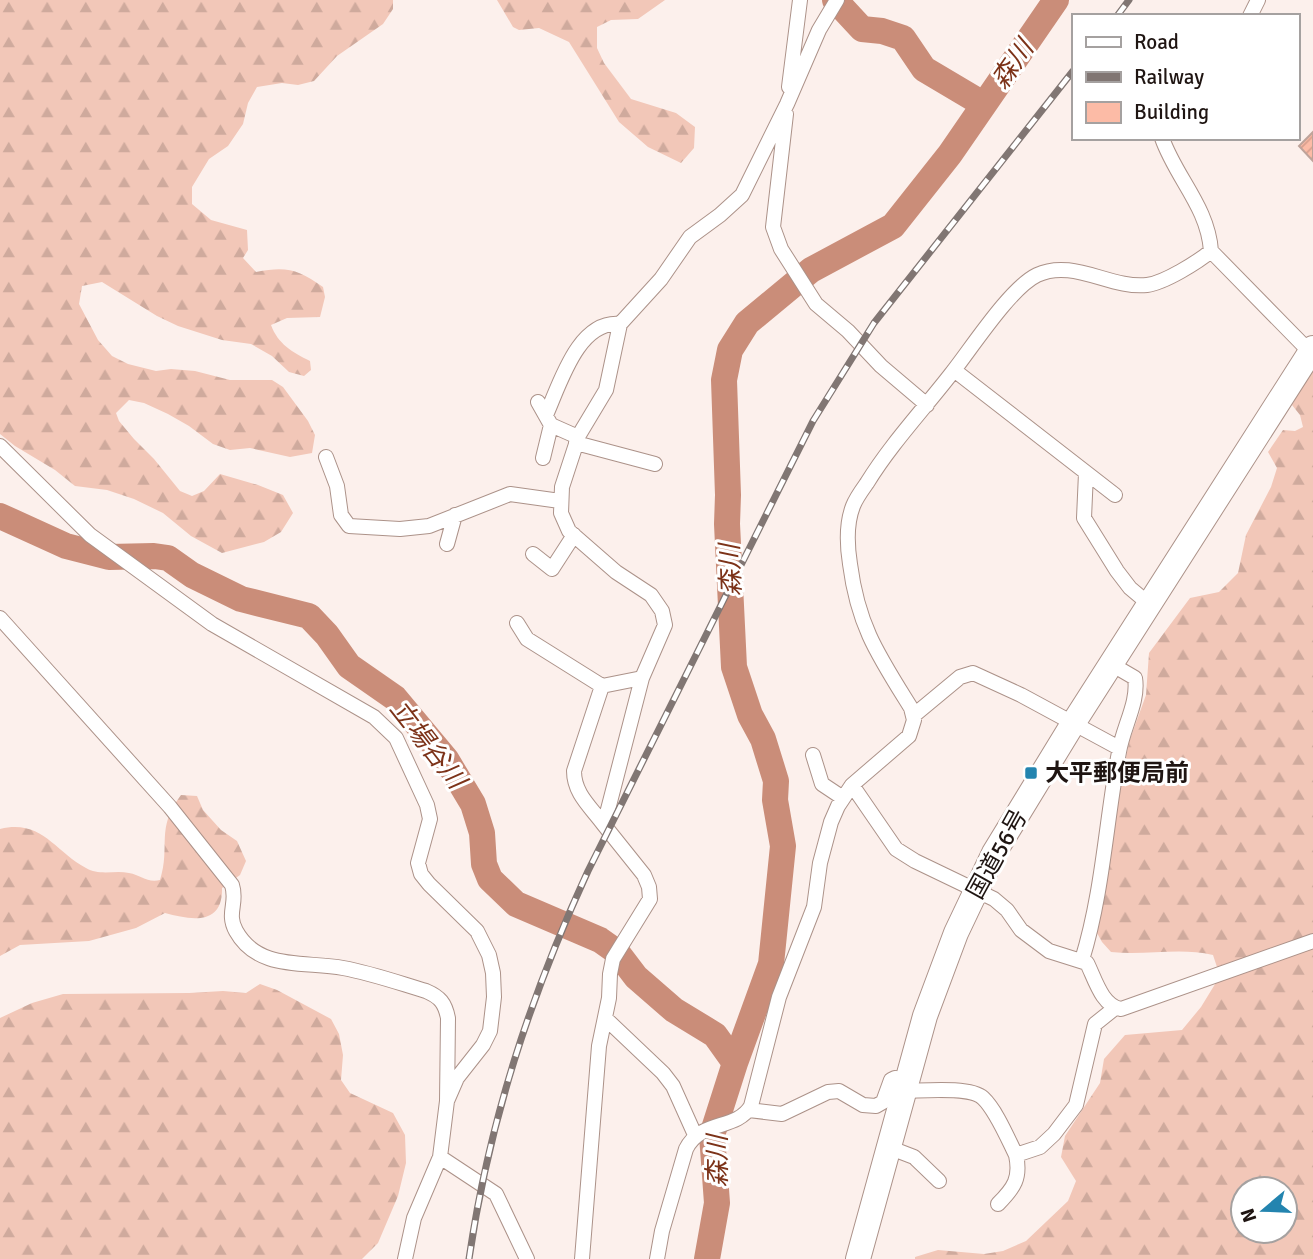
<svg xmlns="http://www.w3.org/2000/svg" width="1313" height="1259" viewBox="0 0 1313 1259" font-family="Signika,'Noto Sans JP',sans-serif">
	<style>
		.forest { fill: url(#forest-firs); fill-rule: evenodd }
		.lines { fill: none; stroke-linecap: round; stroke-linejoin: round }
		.river { stroke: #ca8d79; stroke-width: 26 }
		.building { fill: url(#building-hatch); stroke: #bea39a; stroke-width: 2 }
		.street-casing { stroke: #ac9289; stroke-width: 16 }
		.highway-casing { stroke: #ac9289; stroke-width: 26 }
		.street { stroke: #fff; stroke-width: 14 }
		.highway { stroke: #fff; stroke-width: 24 }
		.rail-casing { stroke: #817673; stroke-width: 7 }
		.rail { stroke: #fff; stroke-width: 4.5; stroke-dasharray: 13; stroke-linecap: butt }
		.poi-dot { fill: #2384af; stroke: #fff; stroke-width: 2.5 }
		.labels { text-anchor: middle; stroke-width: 6; stroke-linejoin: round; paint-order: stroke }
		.poi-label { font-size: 24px; font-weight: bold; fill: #1f1512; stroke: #fff; text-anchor: start }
		.street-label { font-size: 24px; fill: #1f1512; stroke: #fff }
		.water-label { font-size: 26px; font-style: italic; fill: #7c3218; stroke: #fff }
	</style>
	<defs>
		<pattern id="forest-firs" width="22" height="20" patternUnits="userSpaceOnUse" patternTransform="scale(1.75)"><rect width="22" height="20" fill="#f2c7b8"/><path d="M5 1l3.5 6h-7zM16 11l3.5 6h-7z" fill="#cfaa9d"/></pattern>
		<pattern id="building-hatch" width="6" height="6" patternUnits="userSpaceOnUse" patternTransform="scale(1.75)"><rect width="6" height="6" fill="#fcbba6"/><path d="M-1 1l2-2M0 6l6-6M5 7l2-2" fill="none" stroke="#d8a08e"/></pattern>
	</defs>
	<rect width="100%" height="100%" fill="#fcf0ec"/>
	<path class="forest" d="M0 0H393V9L383 24 337 56 314 81 298 85 282 83 257 87 248 103 243 124 228 146 209 159 192 187V204L211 220 247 230 248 250 243 258 256 272C286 266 298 269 323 287L325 297 320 317 287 318 271 325C278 344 292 352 310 361L311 370 304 376 289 372 272 356 251 344 222 340 178 326 157 316 102 282 82 286 79 304 98 340 112 356 128 364 156 371 171 369 195 371 230 380H272L283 387 308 421 315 435 312 453 290 457 250 448 230 450 213 444 189 426 168 414 144 403 129 400 116 413 119 421 134 439 154 459 180 491 192 496 204 491 220 474 258 485 283 495 293 513 281 532 264 542 222 553 191 536 163 513 134 499 107 490 75 486 55 470 15 446 0 434Z
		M497 0H665L638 19 611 20 597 27V48L604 63 631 99 676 113 695 127 694 148 681 163 648 147 619 122 569 42 539 28 519 30 513 27Z
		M1313 367V1259H915V1257L938 1250 984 1254 1003 1251 1026 1241 1068 1201 1076 1181 1061 1157 1065 1136 1100 1083 1104 1059 1125 1035 1182 1030 1201 1007 1220 976 1213 955C1179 947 1145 956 1111 952L1102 942 1087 915 1108 857 1129 742 1146 695 1149 653 1190 598 1219 592 1238 573 1246 535 1271 487 1277 468 1268 452 1283 430 1295 431 1303 427 1300 415 1292 405ZM1243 1189H1285V1231H1243Z
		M181 795 197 796 203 810 221 830 237 841 246 861 240 875 222 888C223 926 191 920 165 913L136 928 89 941 20 945 0 956V829C42 819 54 851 86 868 99 876 115 870 129 873 141 875 147 883 160 880 171 846 155 829 181 795Z
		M260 984 277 990 331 1019 339 1034 343 1055 341 1080 350 1093 393 1113 405 1135 406 1163 398 1196 378 1243 362 1259H0V1018L32 1003 63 994 189 993 223 991 246 993Z"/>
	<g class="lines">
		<path class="river" d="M835 0 862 29 882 31 903 38 924 69 983 104
			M0 516 66 546 109 557 154 556 168 558 192 575 241 599 309 616 327 635 349 666 395 698 446 759 473 804 482 833 484 864 490 879 516 904 600 940 617 952 636 977 674 1010 715 1035 735 1063
			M707 1259 717 1203 712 1135 735 1063 771 964 783 846 775 800 776 781 763 739 750 715 734 667 727 524 728 495 724 380 730 350 747 323 811 270 893 226 950 154 1056 0"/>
	</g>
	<path class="building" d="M1313 132V161L1299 146Z"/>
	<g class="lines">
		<defs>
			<path id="street" d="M1250 16 1258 0
				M789 87 800 0
				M786 114 773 227 781 249 816 304 848 331 881 366 927 405
				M1162 138C1176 178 1208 207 1211 251L1310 352
				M954 370 1115 495
				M538 402 551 425 578 437
				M546 415C560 384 578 320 620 324
				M576 443 655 464
				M0 446 90 535 212 624 374 717 396 738 427 805 430 819 418 863 421 874 429 884 477 931 489 955 493 973 494 997 490 1031 483 1045 457 1078 447 1101
				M326 457 337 486 341 515 349 526 400 529 429 526 510 494 560 501
				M543 458 551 425
				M1086 473 1084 518 1117 571 1130 588 1149 604
				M447 544 455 515
				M533 554 552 569 574 535
				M0 618 170 807 232 885C238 903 226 913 236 931 258 971 305 961 343 968 371 973 399 983 426 991 440 997 445 1003 448 1018L447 1101 440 1157 414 1218 405 1259
				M517 623 527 639 602 686
				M913 716 960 677 973 673 1021 695 1119 748
				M813 755 822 784 843 798
				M852 785 896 849 915 861 994 899 1007 910 1021 930 1049 951 1087 963C1095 979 1102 1006 1121 1009L1313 941
				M604 825C591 807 574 794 574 771L602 686 642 678
				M1082 960C1103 892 1106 821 1119 752 1123 727 1139 702 1135 678L1111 664
				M605 1018 663 1073 673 1086 695 1135
				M903 1091C922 1091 970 1086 983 1098 996 1110 1008 1139 1016 1155 1021 1178 1014 1188 998 1204
				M749 1110 782 1114 828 1092 839 1091 863 1105 876 1106 883 1102 891 1080 895 1078 906 1080
				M888 1147 914 1157 939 1181
				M1016 1155 1040 1147 1054 1134 1076 1105 1095 1024 1115 1008
				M440 1157 496 1194 527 1259
				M582 1259 599 1046 609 998 610 974 613 959 650 899 649 887 644 875 604 825 642 678 665 625 662 611 651 595 616 572 569 531 561 513 562 487 579 435 606 390 620 324 661 279 690 237 720 215 742 195 787 104 819 30 837 0
				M657 1259 662 1231 686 1149C701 1119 736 1131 751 1106L779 997 814 907 820 863 831 822 838 806 852 785 909 736 914 720 911 708C878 655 858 626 850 564 847 545 846 524 853 506 856 498 862 490 867 483 891 444 923 410 951 374 971 349 1010 288 1037 275 1073 258 1110 289 1147 285 1164 283 1198 262 1211 251"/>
			<path id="highway" d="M858 1259 925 1016 956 933 994 853 1074 722 1313 348"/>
		</defs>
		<use href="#street" class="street-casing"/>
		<use href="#highway" class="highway-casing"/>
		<use href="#street" class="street"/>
		<use href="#highway" class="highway"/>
		<defs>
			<path id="rail" d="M1117 16 1129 0
				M469 1259C489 1121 530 997 588 871L813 421 874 323 1073 71"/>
		</defs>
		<use href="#rail" class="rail-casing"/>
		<use href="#rail" class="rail"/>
	</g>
	<rect class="poi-dot" x="1024" y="766" width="14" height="14" rx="3.5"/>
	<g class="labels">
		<g class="poi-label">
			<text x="1045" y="781">大平郵便局前</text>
		</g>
		<g class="street-label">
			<text transform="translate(997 854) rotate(-61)" y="8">国道56号</text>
		</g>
		<g class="water-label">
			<text transform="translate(1012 64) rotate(-55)" y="9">森川</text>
			<text transform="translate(730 570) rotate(-92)" y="9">森川</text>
			<text transform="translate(428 744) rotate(52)" y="9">立場谷川</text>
			<text transform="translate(717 1161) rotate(-90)" y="9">森川</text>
		</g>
	</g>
	<rect x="1072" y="14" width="228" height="126" fill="#ffffff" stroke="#a5a1a0" stroke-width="2"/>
	<rect x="1086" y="37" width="35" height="10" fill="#ffffff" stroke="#a5a1a0" stroke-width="2"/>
	<text x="1134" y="49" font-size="21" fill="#1f1512">Road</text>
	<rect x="1086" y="72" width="35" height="10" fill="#817673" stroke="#a5a1a0" stroke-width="2"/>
	<text x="1134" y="84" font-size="21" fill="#1f1512">Railway</text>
	<rect x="1086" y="102" width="35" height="21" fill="#fcbba6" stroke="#a5a1a0" stroke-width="2"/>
	<text x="1134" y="119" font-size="21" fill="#1f1512">Building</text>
	<g transform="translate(1264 1210) rotate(251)"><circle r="33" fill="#ffffff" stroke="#a5a1a0" stroke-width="2"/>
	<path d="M0-5L12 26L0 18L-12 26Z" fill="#2384af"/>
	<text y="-10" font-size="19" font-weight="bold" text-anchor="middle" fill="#1f1512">N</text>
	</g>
</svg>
